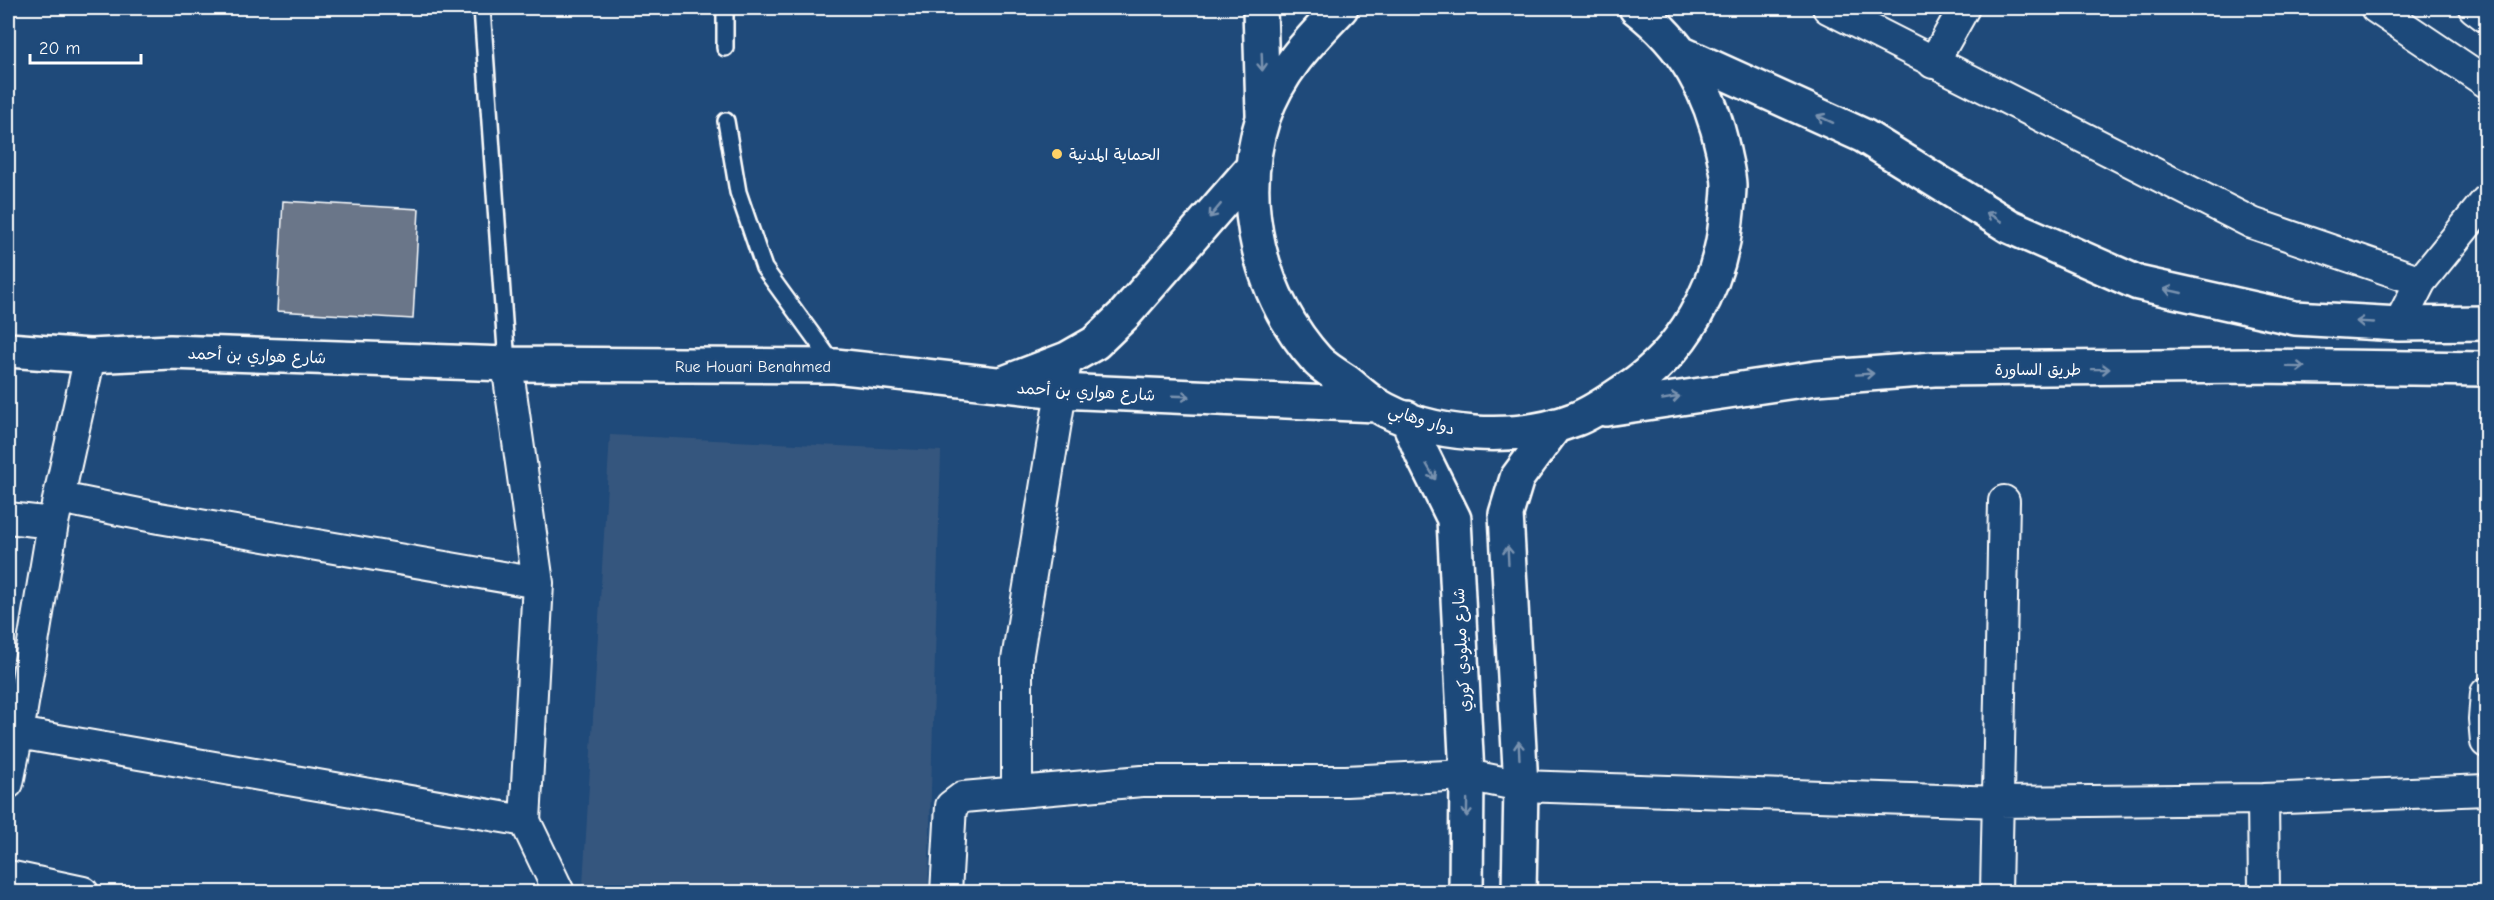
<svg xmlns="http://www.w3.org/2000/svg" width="2494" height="900" viewBox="0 0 2494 900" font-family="'Comic Neue','Playpen Sans Arabic',sans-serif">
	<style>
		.built { fill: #36577e }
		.building { fill: #6a7689; stroke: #fff; stroke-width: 1.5 }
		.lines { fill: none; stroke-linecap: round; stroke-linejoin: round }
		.service-casing { stroke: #fff; stroke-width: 20 }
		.minor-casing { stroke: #fff; stroke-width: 34 }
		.secondary-casing { stroke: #fff; stroke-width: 38 }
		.service { stroke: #1f4a7a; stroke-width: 15 }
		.minor { stroke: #1f4a7a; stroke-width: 30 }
		.secondary { stroke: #1f4a7a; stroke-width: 33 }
		.oneway { stroke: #7992af }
		.poi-dot { fill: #ffd166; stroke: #1f4a7a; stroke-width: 2 }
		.labels { text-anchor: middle; stroke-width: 6; stroke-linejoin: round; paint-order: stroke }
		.poi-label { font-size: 16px; fill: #fff; stroke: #1f4a7a; text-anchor: start }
		.street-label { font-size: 16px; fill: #fff; stroke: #1f4a7a }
	</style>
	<rect width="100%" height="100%" fill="#1f4a7a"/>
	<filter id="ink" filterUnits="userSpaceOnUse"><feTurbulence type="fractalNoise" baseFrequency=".0167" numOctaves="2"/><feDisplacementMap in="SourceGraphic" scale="12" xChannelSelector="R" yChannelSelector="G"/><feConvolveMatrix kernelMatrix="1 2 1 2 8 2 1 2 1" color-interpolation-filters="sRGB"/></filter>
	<g filter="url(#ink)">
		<path class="built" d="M610 435 941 451 928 892H747L583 885Z"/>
		<path class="building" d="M310 8H372V11Z
			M283 201 419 209 413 319 277 311Z"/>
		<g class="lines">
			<defs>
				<path id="service" d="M482 8 507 364
					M725 8V48
					M726 121 738 192 764 268 835 366"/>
				<path id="minor" d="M1828 8 2252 223 2421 281
					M2376 8 2486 82
					M2474 8 2486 17
					M1933 63 1964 8
					M2399 324 2421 281 2486 201
					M507 364 538 583 525 821 559 892
					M60 498 159 518 538 583
					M8 518 53 523 90 356
					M2486 693 2484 719 2486 742
					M8 729 18 733 53 523
					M8 783 18 733 525 821
					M1017 792V660L1065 367
					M2263 799 2264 892
					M8 876 83 892
					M946 892 951 806 963 797 1142 781H1346L1467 775 1521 786 1999 802 2263 799 2486 790
					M1996 892 2004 501"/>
				<path id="secondary" d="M1260 8 1263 114
					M1341 8C1309 41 1278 73 1263 118 1236 201 1260 297 1318 361 1326 369 1338 376 1347 382 1356 389 1365 398 1375 404 1430 438 1517 442 1576 419 1594 412 1610 400 1627 389 1683 352 1719 288 1726 221 1727 210 1729 198 1729 186 1729 175 1725 162 1723 151 1711 92 1684 45 1636 8
					M1683 54 1864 136 2009 226 2138 283 2295 318 2399 324 2486 323
					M8 350 90 356 170 352 507 364 835 366 1059 391 1376 405
					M1004 383 1067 359 1095 343 1124 315 1253 167
					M1606 409 1816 378 1934 369 2252 366 2486 369
					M1407 418 1422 454 1454 519 1467 775 1466 892
					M1519 892 1521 786 1506 514 1517 478 1556 425"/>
			</defs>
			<use href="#service" class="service-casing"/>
			<use href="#minor" class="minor-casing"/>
			<use href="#secondary" class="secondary-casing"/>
			<use href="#service" class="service"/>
			<use href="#minor" class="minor"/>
			<use href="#secondary" class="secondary"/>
		</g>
		<defs><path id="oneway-shaft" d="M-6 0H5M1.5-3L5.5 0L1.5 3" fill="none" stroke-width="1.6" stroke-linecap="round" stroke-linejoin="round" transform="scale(1.5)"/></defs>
		<g class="oneway">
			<use href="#oneway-shaft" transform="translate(1262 62) rotate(88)"/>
			<use href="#oneway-shaft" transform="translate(1825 119) rotate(-155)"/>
			<use href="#oneway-shaft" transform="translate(1215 211) rotate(130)"/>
			<use href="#oneway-shaft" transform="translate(1994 217) rotate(-148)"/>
			<use href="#oneway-shaft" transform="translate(2173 291) rotate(-167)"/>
			<use href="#oneway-shaft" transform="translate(2365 322) rotate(-177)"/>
			<use href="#oneway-shaft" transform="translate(2296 367) rotate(1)"/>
			<use href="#oneway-shaft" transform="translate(2101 369) rotate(-1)"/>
			<use href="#oneway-shaft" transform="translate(1865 374) rotate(-4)"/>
			<use href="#oneway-shaft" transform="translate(1181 396) rotate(2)"/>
			<use href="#oneway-shaft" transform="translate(1671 398) rotate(-10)"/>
			<use href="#oneway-shaft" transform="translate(1431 472) rotate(60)"/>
			<use href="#oneway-shaft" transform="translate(1508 555) rotate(-93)"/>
			<use href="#oneway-shaft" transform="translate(1519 750) rotate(-93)"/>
			<use href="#oneway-shaft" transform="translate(1467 808) rotate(91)"/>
		</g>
	</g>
	<circle class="poi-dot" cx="1057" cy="154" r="6"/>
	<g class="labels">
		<g class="poi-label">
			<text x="1069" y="160">الحماية المدنية</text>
		</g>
		<g class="street-label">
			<text transform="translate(257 355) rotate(2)" y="6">شارع هواري بن أحمد</text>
			<text x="753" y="372">Rue Houari Benahmed</text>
			<text x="2038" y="375">طريق الساورة</text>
			<text transform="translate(1086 391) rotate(3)" y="6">شارع هواري بن أحمد</text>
			<text transform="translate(1422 419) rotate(17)" y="6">دوار وهابي</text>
			<text transform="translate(1461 650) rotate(-93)" y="6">شارع ميلودي كوري</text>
		</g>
	</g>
	<rect width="2494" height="900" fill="none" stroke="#1f4a7a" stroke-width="30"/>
	<rect x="15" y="15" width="2464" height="870" fill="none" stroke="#fff" stroke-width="2" filter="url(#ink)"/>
	<path d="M30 54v9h111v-9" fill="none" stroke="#ffffff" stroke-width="3"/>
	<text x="39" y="54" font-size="18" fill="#ffffff" stroke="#1f4a7a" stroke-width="4.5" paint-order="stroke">20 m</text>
</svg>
